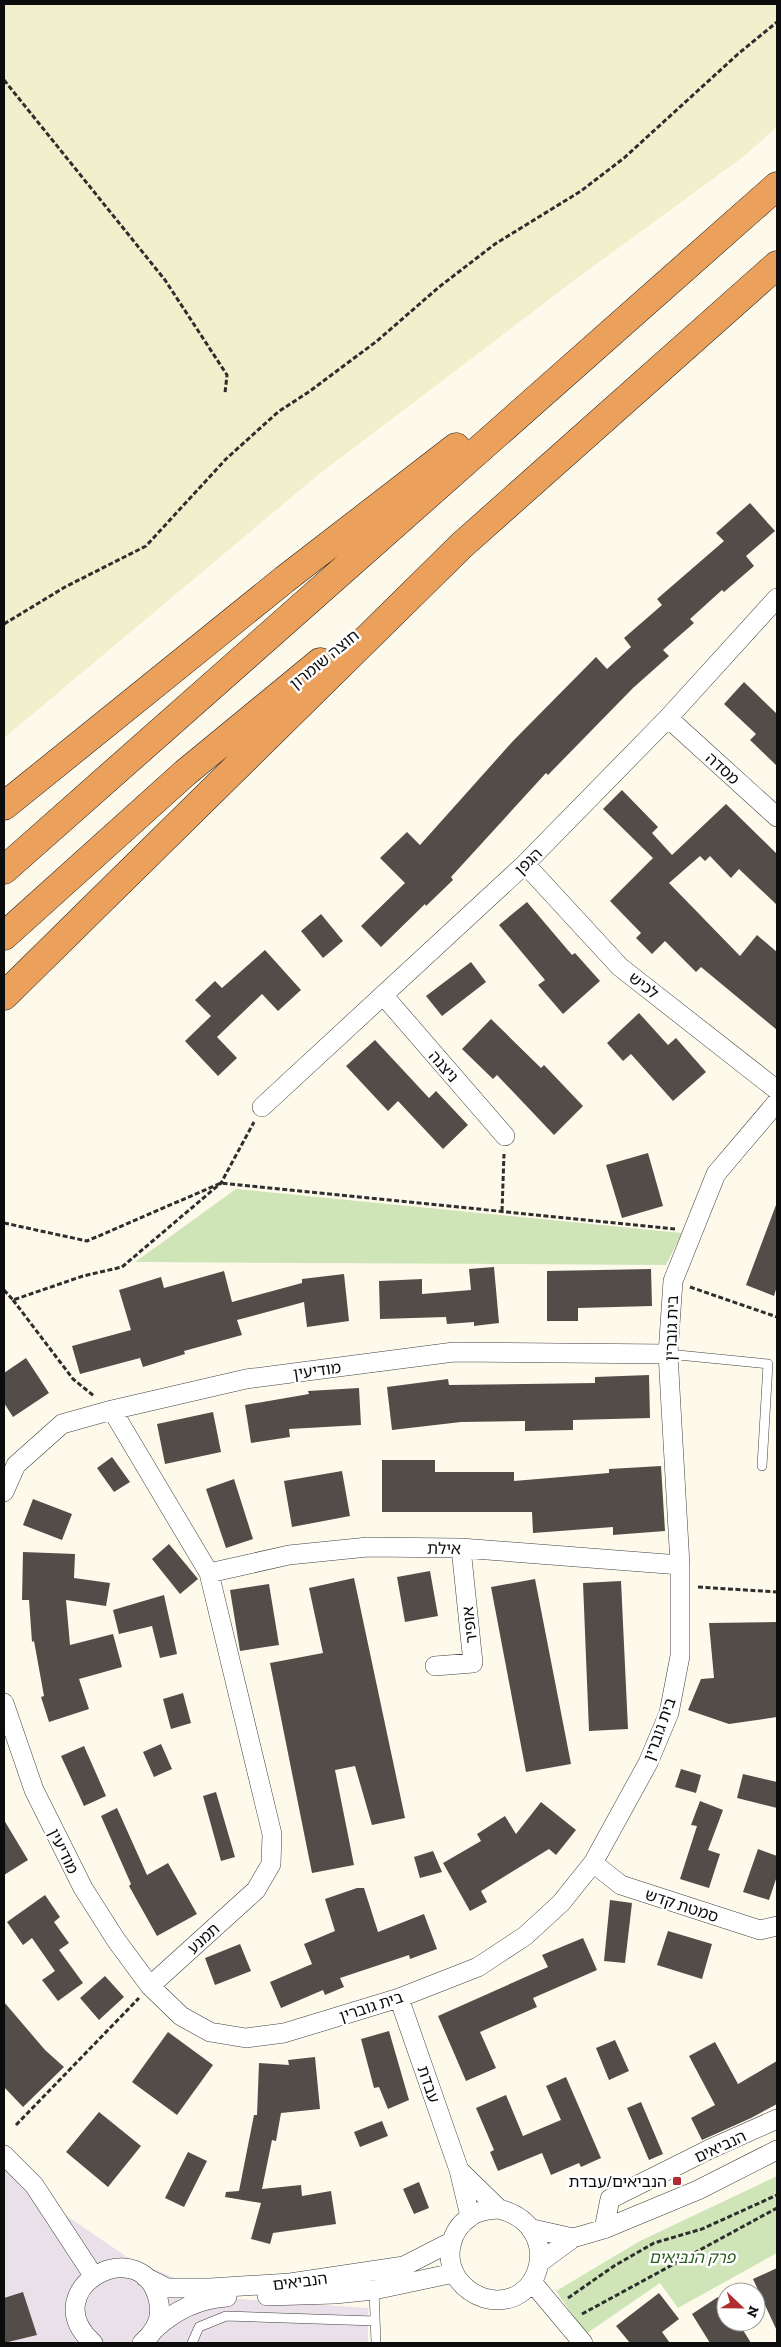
<svg xmlns="http://www.w3.org/2000/svg" width="781" height="2347" viewBox="0 0 781 2347" font-family="'Zilla Slab','Noto Sans Hebrew',serif">
	<style>
		.industrial { fill: #e9e0ea }
		.farmland { fill: #f2efcd }
		.green { fill: #cfe5b8 }
		.building { fill: #534d49 }
		.lines { fill: none; stroke-linecap: round; stroke-linejoin: round }
		.service-casing { stroke: #3f3f3f; stroke-width: 10 }
		.minor-casing { stroke: #3f3f3f; stroke-width: 20 }
		.motorway-casing { stroke: #1d1d1d; stroke-width: 29 }
		.path { stroke: #2e2e2e; stroke-width: 3; stroke-dasharray: 5 2.5; stroke-linecap: butt }
		.service { stroke: #fff; stroke-width: 9 }
		.minor { stroke: #fff; stroke-width: 19 }
		.motorway { stroke: #eba05c; stroke-width: 28 }
		.poi-dot { fill: #b22d32; stroke: #fff; stroke-width: 2 }
		.labels { text-anchor: middle; stroke-width: 5; stroke-linejoin: round; paint-order: stroke }
		.street-label { font-size: 16px; fill: #0c0c0c; stroke: #fff }
		.poi-label { font-size: 16px; fill: #0c0c0c; stroke: #fff; text-anchor: end }
		.park-label { font-size: 16px; font-style: italic; fill: #2d5e21; stroke: #fff }
	</style>
	<rect width="100%" height="100%" fill="#fefaeb"/>
	<path class="industrial" d="M4 2167 26 2188 130 2259 175 2278 239 2299 368 2308V2343H4Z"/>
	<path class="farmland" d="M4 4H777V127L743 157 580 276 318 475 4 738Z"/>
	<path class="green" d="M236 1189 682 1233 666 1265 135 1262Z
		M777 2176V2253L678 2308 660 2283 586 2334 556 2291 640 2241Z"/>
	<path class="building" d="M750 503 775 531 746 556 754 566 724 592 722 590 690 619 694 623 663 650 669 656 633 688 548 775 546 773 451 877 453 880 426 906 425 904 381 947 361 926 405 883 380 858 407 832 420 845 513 741 596 657 607 669 631 647 624 638 662 605 657 599 724 541 716 533Z
		M744 682 777 714V766L750 740 756 734 724 704Z
		M622 790 658 827 652 833 672 855 726 804 777 854V905L739 869 731 878 710 856 705 861 700 856 669 883 740 956 757 935 777 952V1030L701 967 696 972 665 941 652 954 636 938 641 933 610 901 653 858 603 809Z
		M527 902 572 955 575 953 600 981 563 1014 538 985 545 980 499 925Z
		M321 914 343 941 323 958 301 931Z
		M265 950 301 990 278 1011 262 994 217 1037 237 1058 218 1076 185 1041 211 1016 195 1000 215 981 222 988Z
		M471 962 486 982 442 1016 426 996Z
		M639 1013 668 1045 676 1038 706 1072 673 1101 631 1054 623 1061 607 1043Z
		M491 1019 541 1068 544 1065 583 1106 554 1135 497 1075 493 1079 462 1049Z
		M375 1040 429 1098 436 1091 468 1125 443 1149 398 1101 388 1111 346 1066Z
		M648 1153 663 1206 622 1218 606 1165Z
		M776 1205 777 1286 774 1296 746 1285Z
		M494 1267 499 1323 474 1326V1322L447 1324 446 1317 380 1319 379 1281 422 1279V1294L471 1290 469 1269Z
		M651 1269 652 1306 578 1308V1321H547V1271Z
		M224 1271 232 1302 302 1283V1279L344 1274 349 1321 307 1327 304 1302 237 1320 242 1335 184 1351 185 1354 143 1367 140 1358 80 1374 72 1346 131 1330 119 1290 161 1277 164 1288Z
		M26 1358 49 1393 13 1417 4 1403V1373Z
		M649 1375 650 1418 573 1420V1430L525 1431V1421L461 1422 392 1430 387 1387 448 1379 449 1385 595 1383V1377Z
		M359 1388 361 1425 289 1429 290 1437 251 1443 245 1405 309 1394 308 1391Z
		M213 1412 221 1452 165 1464 157 1424Z
		M112 1457 130 1482 114 1492 97 1468Z
		M382 1460H435V1472H514V1481L609 1473V1469L661 1466 665 1531 613 1535V1527L533 1533 532 1512H382Z
		M342 1471 350 1516 292 1527 284 1481Z
		M234 1479 253 1539 226 1548 206 1489Z
		M33 1499 72 1514 62 1540 23 1525Z
		M169 1544 198 1579 180 1594 152 1559Z
		M23 1552 75 1554 74 1578 110 1583 106 1606 66 1600 70 1645 113 1634 122 1667 79 1679 89 1709 49 1722 41 1697 44 1696 34 1641 32 1642 29 1600H22Z
		M430 1571 438 1616 405 1622 397 1577Z
		M354 1578 405 1818 372 1825 355 1766 335 1770 354 1865 312 1873 270 1663 323 1653 309 1588Z
		M535 1579 571 1764 526 1772 491 1587Z
		M621 1581 628 1729 589 1731 583 1583Z
		M269 1584 279 1645 240 1651 230 1590Z
		M164 1595 177 1654 160 1658 152 1626 119 1634 113 1610Z
		M777 1622V1717L729 1724 688 1710 701 1679 714 1678 709 1623Z
		M183 1693 191 1723 171 1729 163 1699Z
		M161 1744 172 1769 154 1777 143 1752Z
		M84 1746 106 1796 84 1806 61 1756Z
		M681 1769 701 1775 696 1793 675 1787Z
		M743 1774 777 1782V1808L737 1798Z
		M216 1792 235 1857 221 1861 203 1796Z
		M700 1801 723 1810 708 1850 720 1854 709 1888 680 1879 697 1826 691 1825Z
		M541 1802 576 1830 556 1855 549 1849 481 1891 487 1902 470 1911 443 1863 481 1841 477 1834 505 1816 516 1834Z
		M117 1808 147 1875 168 1863 197 1914 157 1936 129 1886 131 1884 101 1816Z
		M4 1820 28 1860 4 1875Z
		M758 1849 777 1856V1876L769 1900 743 1892Z
		M433 1851 442 1872 420 1878 414 1857Z
		M357 1888H364L378 1932 424 1914 437 1949 410 1959 409 1955 340 1978 344 1987 325 1995 323 1990 281 2008 270 1982 312 1964 304 1944 335 1931 325 1899Z
		M45 1895 60 1917 54 1922 69 1943 59 1950 83 1983 58 2001 42 1980 55 1971 32 1938 23 1945 7 1922Z
		M610 1900 632 1903 625 1963 604 1961Z
		M668 1931 712 1944 702 1979 657 1965Z
		M583 1938 597 1970 533 1998 537 2007 480 2032 496 2068 466 2081 438 2016 548 1967 542 1955Z
		M240 1944 251 1971 215 1985 205 1958Z
		M105 1976 124 1997 99 2020 80 1998Z
		M4 2002 45 2050 64 2067 23 2107 4 2087Z
		M389 2031 409 2100 388 2109 379 2087 374 2088 361 2039Z
		M168 2032 213 2065 177 2115 132 2082Z
		M615 2040 629 2071 609 2080 596 2048Z
		M715 2042 738 2084 777 2061V2104L751 2118 702 2140 691 2118 715 2105 689 2056Z
		M315 2057 320 2109 281 2113 276 2141 272 2140 262 2189 301 2185 302 2196 331 2191 336 2224 273 2233 270 2244 251 2239 261 2203 225 2197 226 2192 239 2191 254 2115H257L259 2063 289 2065 288 2060Z
		M566 2077 601 2158 581 2167 579 2163 551 2175 542 2153 498 2171 490 2152 494 2150 476 2108 506 2095 523 2136 561 2120 546 2086Z
		M641 2102 663 2154 649 2160 627 2108Z
		M99 2112 141 2146 108 2187 66 2152Z
		M382 2121 388 2136 360 2147 354 2132Z
		M188 2152 207 2161 184 2207 165 2198Z
		M419 2182 429 2208 414 2214 403 2189Z
		M777 2268V2331L753 2279Z
		M23 2292 37 2335 4 2343V2298Z
		M659 2293 679 2319 662 2332 670 2343H630L616 2326Z
		M718 2297 726 2310V2322H738L751 2343H710L692 2314Z"/>
	<g class="lines">
		<defs>
			<path id="service" d="M668 1354 768 1364 762 1466
				M374 2290 376 2343
				M192 2343 199 2327 226 2316 375 2321"/>
			<path id="minor" d="M668 718 777 817
				M525 864 620 967 777 1090
				M383 995 505 1136
				M262 1107 525 864 668 718 777 598
				M112 1410 209 1573 272 1834 271 1864 256 1890 150 1986
				M4 1492 16 1465 62 1424 112 1410 246 1379 454 1352 668 1354
				M209 1573 289 1555 368 1547 461 1548 680 1565
				M435 1666 473 1663 461 1548
				M4 1703 34 1790 83 1888 116 1940 150 1986 181 2016 210 2032 246 2038 284 2033 399 1998 478 1967 525 1936 561 1903 593 1863 648 1763 669 1713 680 1656V1565L668 1354 673 1281 716 1174 777 1102
				M593 1863 621 1885 760 1930 777 1926
				M399 1998 459 2170 470 2216
				M4 2155 34 2185 93 2275
				M459 2170 499 2209
				M499 2209C566 2226 542 2314 484 2298 472 2294 464 2288 457 2278 444 2258 450 2230 470 2217 478 2210 489 2210 499 2209Z
				M533 2229 573 2238
				M604 2229 610 2199 710 2149 777 2119
				M539 2263 573 2238 604 2229 698 2190 777 2150
				M145 2277 167 2288H210L290 2283 404 2266 451 2242
				M532 2282 583 2343
				M267 2296 335 2294 374 2290 454 2273
				M155 2329C175 2310 199 2299 227 2297
				M93 2343C32 2288 145 2228 159 2303 162 2319 154 2333 142 2343"/>
			<path id="motorway" d="M4 806 285 579 456 447
				M4 870 777 186
				M4 936 185 773 320 662
				M4 996 462 545 777 265"/>
		</defs>
		<use href="#service" class="service-casing"/>
		<use href="#minor" class="minor-casing"/>
		<use href="#motorway" class="motorway-casing"/>
		<path class="path" d="M4 80 165 280 227 375 225 393
			M4 624 65 587 146 546 226 459 278 412 310 391 377 341 439 287 495 244 581 191 624 158 738 54 777 22
			M502 1211 504 1154
			M4 1223 87 1241 221 1183 675 1229
			M690 1287 777 1317
			M4 1290 13 1300 83 1276 122 1267 221 1183 254 1122
			M13 1300 73 1379 94 1396
			M698 1587 777 1592
			M16 2125 139 1998
			M568 2298 614 2266 654 2243 702 2229 777 2195
			M582 2314 777 2208"/>
		<use href="#service" class="service"/>
		<use href="#minor" class="minor"/>
		<use href="#motorway" class="motorway"/>
	</g>
	<rect class="poi-dot" x="672" y="2176" width="10" height="10" rx="2.5"/>
	<g class="labels">
		<g class="street-label">
			<text transform="translate(324 659) rotate(-39)" y="6">חוצה שומרון</text>
			<text transform="translate(723 768) rotate(42)" y="6">מסדה</text>
			<text transform="translate(528 861) rotate(-44)" y="6">הגפן</text>
			<text transform="translate(644 985) rotate(38)" y="6">לכיש</text>
			<text transform="translate(444 1066) rotate(49)" y="6">ניצנה</text>
			<text transform="translate(671 1328) rotate(-88)" y="6">בית גוברין</text>
			<text transform="translate(317 1370) rotate(-8)" y="6">מודיעין</text>
			<text transform="translate(444 1548) rotate(1)" y="6">אילת</text>
			<text transform="translate(469 1625) rotate(-96)" y="6">אופיר</text>
			<text transform="translate(659 1729) rotate(-70)" y="6">בית גוברין</text>
			<text transform="translate(64 1851) rotate(64)" y="6">מודיעין</text>
			<text transform="translate(682 1905) rotate(18)" y="6">סמטת קדש</text>
			<text transform="translate(203 1938) rotate(-42)" y="6">תמנע</text>
			<text transform="translate(371 2006) rotate(-18)" y="6">בית גוברין</text>
			<text transform="translate(429 2084) rotate(71)" y="6">עבדת</text>
			<text transform="translate(720 2146) rotate(-25)" y="6">הנביאים</text>
			<text transform="translate(300 2281) rotate(-7)" y="6">הנביאים</text>
		</g>
		<g class="poi-label">
			<text x="667" y="2187">הנביאים/עבדת</text>
		</g>
		<g class="park-label">
			<text x="692" y="2263">פרק הנביאים</text>
		</g>
	</g>
	<rect width="781" height="2347" fill="none" stroke="#0c0c0c" stroke-width="10"/>
	<g transform="translate(741 2307) rotate(112)"><circle r="24" fill="#ffffff" stroke="#9e9e9e"/>
	<path d="M0-4L9 19L0 12L-9 19Z" fill="#b22d32"/>
	<text y="-8" font-size="14" font-weight="bold" text-anchor="middle" fill="#0c0c0c">N</text>
	</g>
</svg>
